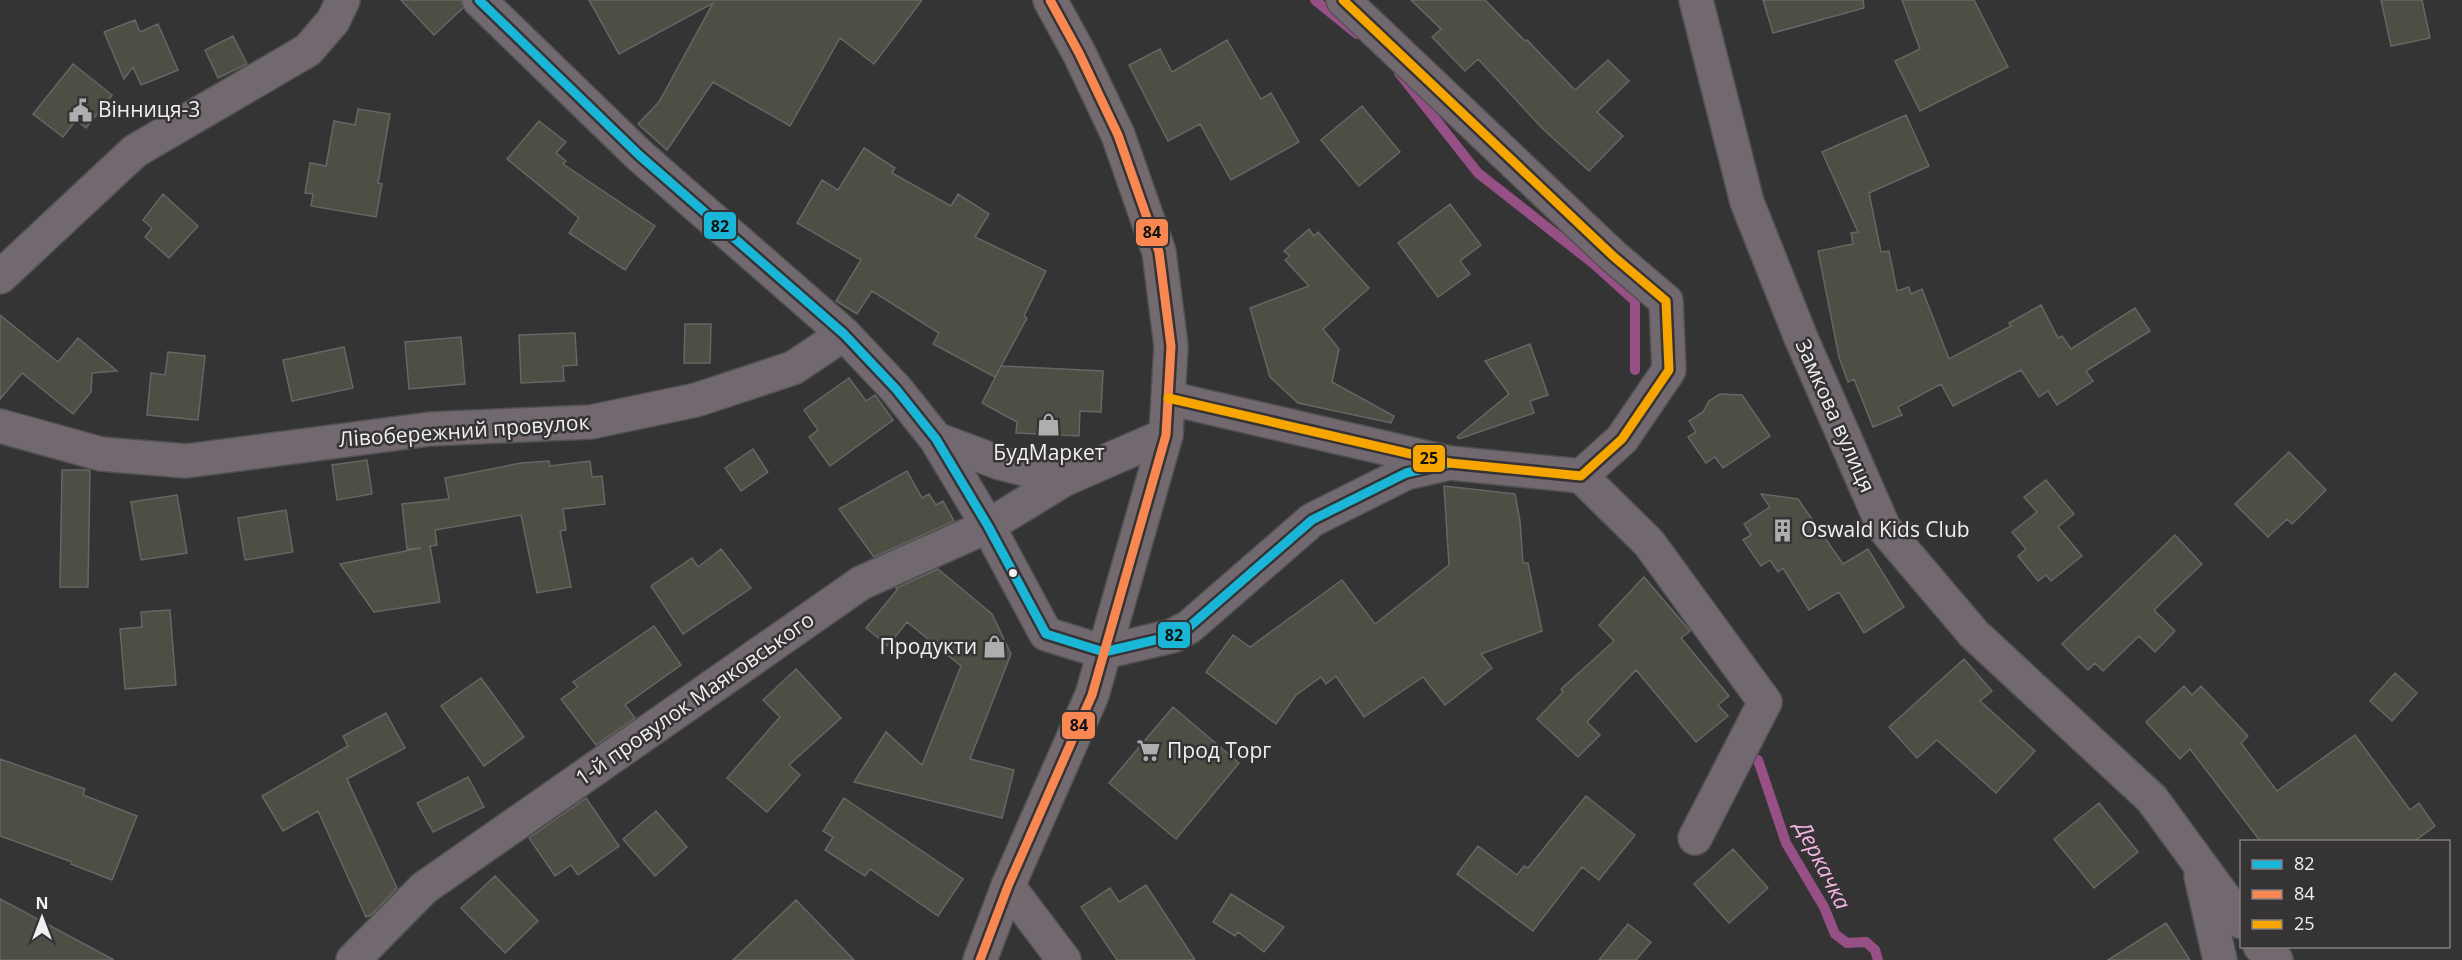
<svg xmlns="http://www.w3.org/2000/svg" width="2462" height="960" viewBox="0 0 2462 960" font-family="'Open Sans',sans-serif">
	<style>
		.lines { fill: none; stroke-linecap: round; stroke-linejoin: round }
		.stream { stroke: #965086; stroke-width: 10 }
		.building { fill: #4e4e45; stroke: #666665; stroke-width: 1.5 }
		.minor-casing { stroke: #535253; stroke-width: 36 }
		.major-casing { stroke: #535253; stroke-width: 36 }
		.minor { stroke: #726970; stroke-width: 33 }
		.major { stroke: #736a70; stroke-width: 33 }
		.bus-1-casing { stroke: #363335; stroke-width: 14 }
		.bus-2-casing { stroke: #363335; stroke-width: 14 }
		.bus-3-casing { stroke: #363335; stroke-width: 14 }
		.bus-1 { stroke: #1ab6d8; stroke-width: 9 }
		.bus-2 { stroke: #f88751; stroke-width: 9 }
		.bus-3 { stroke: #f7a600; stroke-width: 9 }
		.bus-dot { fill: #f1eff0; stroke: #363335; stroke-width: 2 }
		.labels { text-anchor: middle; stroke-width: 5; stroke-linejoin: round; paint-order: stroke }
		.poi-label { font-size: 21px; fill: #f1eff0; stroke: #363335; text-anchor: start }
		.street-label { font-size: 21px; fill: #f1eff0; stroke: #363335 }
		.water-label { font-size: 22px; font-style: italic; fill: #f5b6e4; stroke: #363335 }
		.line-badge { stroke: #363335; stroke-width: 2 }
		.pale-badge-label { font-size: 16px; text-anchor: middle; font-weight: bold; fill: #111 }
	</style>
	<rect width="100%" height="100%" fill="#353435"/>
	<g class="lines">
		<path class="stream" d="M1315 0 1357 34
			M1399 73 1478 173 1594 264 1635 301V370
			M1758 760 1786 843 1824 907 1835 934 1847 943 1866 942 1875 950 1878 960"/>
	</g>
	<path class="building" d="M401 0H461L463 8 434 35Z
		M589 0H922L874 64 840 38 790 126 713 82 667 150 638 124 659 102 713 3 619 54Z
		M1411 0H1485L1525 41 1527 40 1575 90 1608 60 1629 81 1597 112 1623 136 1589 171 1543 129 1478 59 1465 71 1432 37 1441 29Z
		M1763 0H1863L1864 8 1773 33Z
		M1902 0H1974L2008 67 1920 111 1895 61 1920 49Z
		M2381 0H2422L2430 38 2391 46Z
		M135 20 140 32 158 24 178 70 141 85 133 67 124 79 104 32Z
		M233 36 247 64 218 78 205 50Z
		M1227 40 1261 99 1271 93 1299 142 1231 180 1200 124 1168 141 1129 65 1160 49 1172 72Z
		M73 64 112 95 86 128 76 120 63 137 33 114Z
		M1362 106 1400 152 1359 186 1321 140Z
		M358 109 390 114 378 183 382 184 376 217 311 206 313 194 305 193 310 163 326 166 334 121 355 125Z
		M1906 115 1929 166 1869 193 1881 252 1889 251 1897 291 1909 287 1911 294 1922 289 1949 359 2011 326 2009 323 2041 305 2058 338 2062 336 2071 349 2135 308 2150 331 2086 371 2093 381 2057 405 2048 391 2039 397 2021 370 1953 406 1941 384 1898 407 1902 415 1873 427 1854 379 1848 382 1839 357 1818 251 1853 244 1851 233 1858 232 1822 152Z
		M539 121 566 142 556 153 566 161 563 164 655 226 625 270 569 233 579 218 507 159Z
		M864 148 895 168 892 173 951 206 958 194 989 214 975 237 1046 271 1024 316 1027 318 995 377 933 344 939 333 872 291 857 314 836 301 861 260 797 223 822 180 838 190Z
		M163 194 198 226 169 258 145 237 152 228 143 220Z
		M1450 204 1481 245 1460 261 1470 274 1438 297 1398 243Z
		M1309 229 1314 236 1318 232 1369 288 1323 329 1339 349 1332 382 1394 416 1391 423 1298 403 1270 377 1250 308 1309 286 1285 260 1290 256 1284 251Z
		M0 315 58 362 78 338 117 371 92 373 91 392 73 414 22 373 0 399Z
		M685 324H711L710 363H684Z
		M575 333 577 365 563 366 564 381 521 383 519 335Z
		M461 337 465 384 409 389 405 342Z
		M1530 344 1548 395 1530 401 1534 413 1459 439 1457 437 1509 394 1485 361Z
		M344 347 353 388 292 401 283 360Z
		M168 352 205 356 198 420 147 415 151 373 165 375Z
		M1001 366 1103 371 1101 412 1080 411 1079 436 1016 433 1017 422 982 403Z
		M849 378 866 401 875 395 893 420 830 466 809 437 818 430 804 410Z
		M1720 394 1742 395 1770 436 1723 468 1715 457 1706 463 1688 437 1696 432 1689 421 1703 412 1709 401Z
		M753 449 768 472 741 491 725 468Z
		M2289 452 2326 490 2292 524 2287 519 2268 537 2235 504Z
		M367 460 372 494 337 500 332 465Z
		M549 461 550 466 590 461 592 477 602 476 605 504 563 509 566 530 560 531 571 587 537 593 521 515 435 530 437 545 430 546 440 602 374 612 340 564 421 548 407 549 402 504 449 499 445 478 521 463Z
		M62 470H90L88 587H60Z
		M907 471 922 498 929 494 936 505 943 501 954 521 874 557 839 509Z
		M2046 480 2074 514 2058 527 2082 556 2051 581 2046 575 2038 581 2018 556 2026 549 2012 532 2037 512 2024 497Z
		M1444 486 1515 494 1520 521 1523 563H1528L1542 631 1481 654 1492 668 1445 705 1423 677 1364 717 1336 676 1326 684 1321 677 1296 695 1276 724 1206 672 1233 635 1250 647 1342 580 1375 624 1449 565Z
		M1761 494 1798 499 1843 564 1868 549 1904 607 1864 633 1839 592 1809 610 1783 568 1778 572 1770 560 1761 566 1743 540 1751 535 1744 524 1770 507Z
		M177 495 187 553 141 560 131 502Z
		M286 510 293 552 245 560 238 518Z
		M2175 535 2202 564 2154 610 2175 631 2155 652 2139 636 2103 671 2095 663 2088 670 2062 644Z
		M721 549 751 588 683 634 651 586 692 558 698 567Z
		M938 569 992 614 1011 654 970 759 1014 770 1002 818 854 782 886 732 922 765 961 666 907 622 888 646 866 628 897 590 896 588Z
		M1644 577 1690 631 1681 638 1729 696 1718 705 1728 716 1696 742 1636 670 1587 722 1600 735 1578 757 1537 719 1563 692 1561 689 1614 641 1599 625Z
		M170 610 176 685 125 689 120 629 142 627 141 612Z
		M654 626 681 665 625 705 635 718 596 745 561 699 578 687 573 682Z
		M1964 659 1992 691 1980 701 2035 751 1996 793 1937 740 1917 758 1889 727Z
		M796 669 841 718 789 765 800 775 767 812 727 778 780 717 763 700Z
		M2395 673 2417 693 2392 721 2370 701Z
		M481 678 524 737 484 766 441 706Z
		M2184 686 2192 695 2201 686 2248 736 2241 743 2277 791 2355 735 2410 810 2419 803 2435 826 2413 842H2261L2190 749 2180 759 2146 722Z
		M1173 707 1239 763 1176 839 1109 783Z
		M386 713 405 748 347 779 397 888 371 915 366 917 318 811 283 831 262 796 348 746 343 736Z
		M0 759 85 789 83 795 137 816 112 880 71 864 72 862 0 836Z
		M468 777 484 807 433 832 417 803Z
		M1586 796 1635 835 1599 880 1582 867 1533 931 1457 874 1478 846 1517 875 1524 866 1528 868Z
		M586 798 619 846 578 875 571 865 555 876 529 838Z
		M844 798 963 879 938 916 870 869 865 876 825 850 833 837 823 831Z
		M2099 803 2138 852 2094 888 2054 839Z
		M656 811 687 847 655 876 623 839Z
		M1733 849 1768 888 1729 923 1694 884Z
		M495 876 538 921 505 953 461 908Z
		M1146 885 1195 960H1117L1081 907 1110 888 1119 902Z
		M1231 894 1284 927 1264 952 1238 932 1235 936 1213 922Z
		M0 899 114 960H0Z
		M796 900 854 960H733Z
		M2166 923 2190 960H2108Z
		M1628 924 1651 942 1636 960H1599Z"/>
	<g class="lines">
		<defs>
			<path id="minor" d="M479 0 639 155 844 334 896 389 936 439 988 526 1046 634 1104 652 1172 636 1189 627 1312 520 1406 473 1450 463
				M1696 0 1747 202 1801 338 1884 528 1974 634 2152 799 2242 922
				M0 277 135 151 308 50 333 21 343 0
				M1168 398 1450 463 1581 476 1622 439 1669 370 1666 301 1613 256 1343 0
				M0 426 101 454 186 461 430 429 591 422 696 400 793 368 844 334
				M936 439 1000 463 1065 479
				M1581 476 1649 543 1765 702 1695 838
				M2201 876 2220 960
				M1008 886 1064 960
				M2260 946 2276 960
				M353 960 424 888 861 583 988 526 1065 479 1166 435"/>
			<path id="major" d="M980 960 1008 886 1092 695 1166 435 1171 346 1159 252 1118 135 1079 53 1050 0"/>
		</defs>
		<use href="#minor" class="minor-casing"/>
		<use href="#major" class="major-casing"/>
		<use href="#minor" class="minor"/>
		<use href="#major" class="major"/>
		<defs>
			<path id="bus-1" d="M479 0 639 155 844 334 896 389 936 439 988 526 1046 634 1104 652 1172 636 1189 627 1312 520 1406 473 1450 463"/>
			<path id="bus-2" d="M980 960 1008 886 1092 695 1166 435 1171 346 1159 252 1118 135 1079 53 1050 0"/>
			<path id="bus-3" d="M1168 398 1450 463 1581 476 1622 439 1669 370 1666 301 1613 256 1343 0"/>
		</defs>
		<use href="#bus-1" class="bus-1-casing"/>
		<use href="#bus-2" class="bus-2-casing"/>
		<use href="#bus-3" class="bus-3-casing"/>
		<use href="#bus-1" class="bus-1"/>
		<use href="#bus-2" class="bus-2"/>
		<use href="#bus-3" class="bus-3"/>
	</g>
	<defs>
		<symbol id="civic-bare" viewBox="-9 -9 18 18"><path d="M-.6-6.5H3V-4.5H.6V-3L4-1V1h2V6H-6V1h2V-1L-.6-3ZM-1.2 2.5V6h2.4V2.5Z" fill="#afaeaf" stroke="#363335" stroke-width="2.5" paint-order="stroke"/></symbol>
		<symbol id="shop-bare" viewBox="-9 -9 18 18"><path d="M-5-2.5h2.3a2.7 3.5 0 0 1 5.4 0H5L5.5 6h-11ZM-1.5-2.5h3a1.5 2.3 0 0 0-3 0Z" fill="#afaeaf" stroke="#363335" stroke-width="2.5" paint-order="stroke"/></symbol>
		<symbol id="building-bare" viewBox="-9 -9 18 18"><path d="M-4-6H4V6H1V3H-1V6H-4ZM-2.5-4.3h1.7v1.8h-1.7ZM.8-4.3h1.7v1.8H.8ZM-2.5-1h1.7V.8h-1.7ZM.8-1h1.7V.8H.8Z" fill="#afaeaf" stroke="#363335" stroke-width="2.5" paint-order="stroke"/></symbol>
		<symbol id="supermarket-bare" viewBox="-9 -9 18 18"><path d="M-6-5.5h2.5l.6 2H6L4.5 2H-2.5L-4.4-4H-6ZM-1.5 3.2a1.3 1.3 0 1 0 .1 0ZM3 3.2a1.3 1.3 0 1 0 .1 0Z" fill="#afaeaf" stroke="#363335" stroke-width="2.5" paint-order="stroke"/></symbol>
	</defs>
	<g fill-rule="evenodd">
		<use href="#civic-bare" x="64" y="94" width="33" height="33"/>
		<use href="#shop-bare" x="1032" y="408" width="33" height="33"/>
		<use href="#building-bare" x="1766" y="514" width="33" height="33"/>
		<use href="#shop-bare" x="978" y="630" width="33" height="33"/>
		<use href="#supermarket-bare" x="1132" y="734" width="33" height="33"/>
	</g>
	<circle class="bus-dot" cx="1013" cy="573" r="5"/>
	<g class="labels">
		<g class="poi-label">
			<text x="98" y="117">Вінниця-3</text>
			<text x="1049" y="460" text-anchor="middle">БудМаркет</text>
			<text x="1801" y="537">Oswald Kids Club</text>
			<text x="977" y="654" text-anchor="end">Продукти</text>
			<text x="1167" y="758">Прод Торг</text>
		</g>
		<g class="street-label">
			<text transform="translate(1835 416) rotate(66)" y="7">Замкова вулиця</text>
			<text transform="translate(464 431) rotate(-4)" y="7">Лівобережний провулок</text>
			<text transform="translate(695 699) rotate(-35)" y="7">1-й провулок Маяковського</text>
		</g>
		<g class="water-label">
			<text transform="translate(1823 865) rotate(63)" y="8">Деркачка</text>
		</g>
	</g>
	<g class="line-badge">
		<rect x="703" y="211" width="34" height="29" rx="6" fill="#1ab6d8"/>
		<rect x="1135" y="218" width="34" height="29" rx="6" fill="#f88751"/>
		<rect x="1412" y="444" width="34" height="29" rx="6" fill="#f7a600"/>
		<rect x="1157" y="621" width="34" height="28" rx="6" fill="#1ab6d8"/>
		<rect x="1061" y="711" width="35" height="29" rx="6" fill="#f88751"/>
	</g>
	<g class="pale-badge-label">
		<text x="720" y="232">82</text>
		<text x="1152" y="238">84</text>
		<text x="1429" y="464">25</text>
		<text x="1174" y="641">82</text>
		<text x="1079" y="731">84</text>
	</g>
	<rect x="2240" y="840" width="210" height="108" fill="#363335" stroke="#817e80" stroke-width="1.5"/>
	<rect x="2252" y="860" width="30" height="9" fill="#1ab6d8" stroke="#817e80" stroke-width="1.5"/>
	<text x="2294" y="870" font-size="18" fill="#f1eff0">82</text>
	<rect x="2252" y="890" width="30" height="9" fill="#f88751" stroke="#817e80" stroke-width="1.5"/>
	<text x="2294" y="900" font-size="18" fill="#f1eff0">84</text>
	<rect x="2252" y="920" width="30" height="9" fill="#f7a600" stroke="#817e80" stroke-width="1.5"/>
	<text x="2294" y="930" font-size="18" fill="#f1eff0">25</text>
	<g transform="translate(42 918)" stroke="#363335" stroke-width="4.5" paint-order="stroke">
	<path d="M0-4.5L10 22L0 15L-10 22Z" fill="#f1eff0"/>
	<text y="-9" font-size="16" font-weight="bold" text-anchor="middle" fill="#f1eff0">N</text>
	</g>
</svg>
